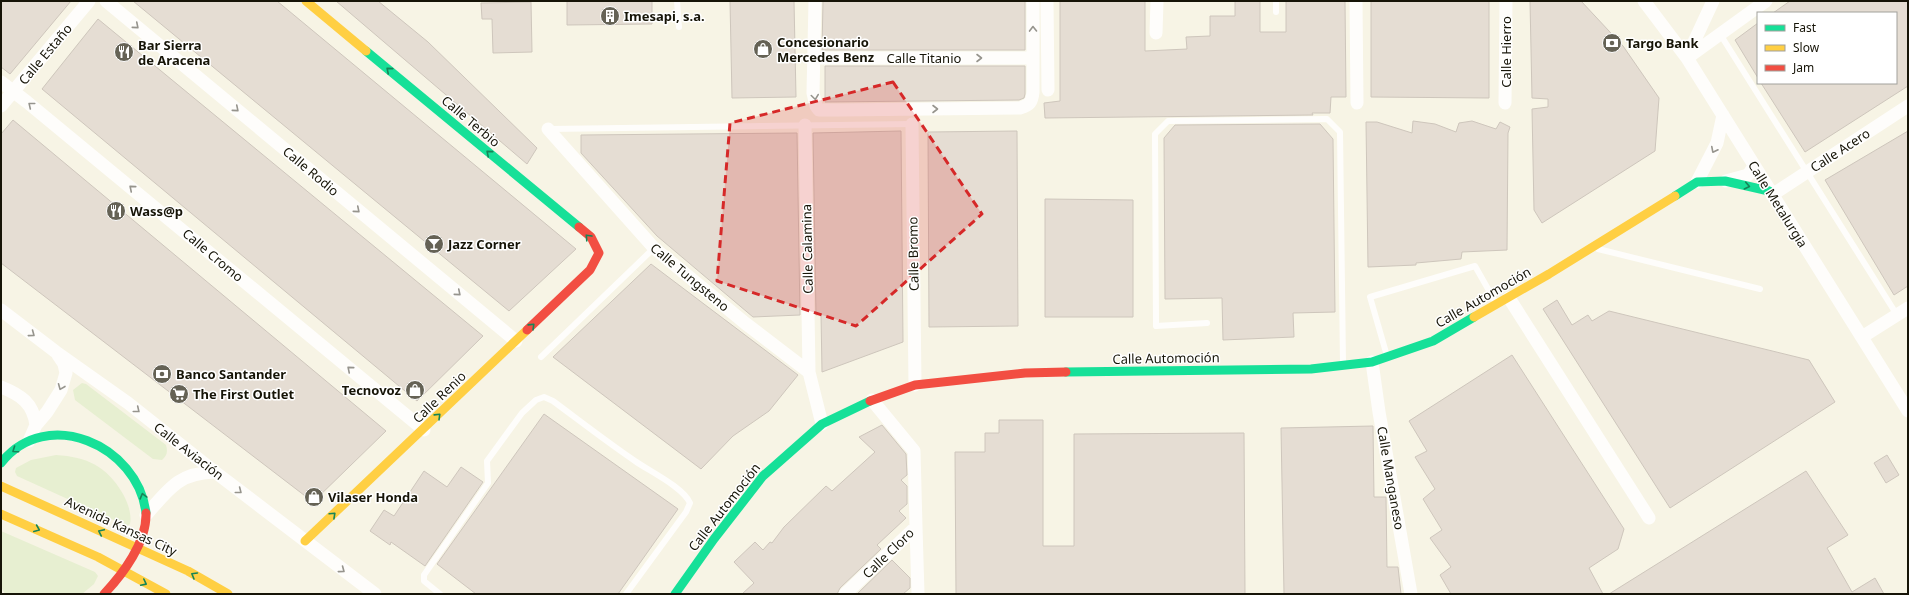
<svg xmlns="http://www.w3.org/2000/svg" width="1909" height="595" viewBox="0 0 1909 595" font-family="'Noto Sans',sans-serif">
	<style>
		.green { fill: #e7efd1 }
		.building { fill: #e5ddd3; stroke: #cec6bc }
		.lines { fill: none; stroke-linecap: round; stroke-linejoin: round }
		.lane { stroke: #fefdfb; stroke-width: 6 }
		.street { stroke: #fefdfb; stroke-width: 13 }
		.fast { stroke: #16e098; stroke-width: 9 }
		.slow { stroke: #ffcf43; stroke-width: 9 }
		.jam { stroke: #f24e42; stroke-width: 9 }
		.oneway { stroke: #96948d }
		.oneway2 { stroke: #168457 }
		.marked { fill: #d62828; fill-opacity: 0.2; stroke: #d62828; stroke-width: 3; stroke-dasharray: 8 5; stroke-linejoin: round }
		.labels { text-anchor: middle; stroke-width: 3; stroke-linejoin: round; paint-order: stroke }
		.poi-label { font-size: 13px; font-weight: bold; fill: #161407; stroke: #fff; text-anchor: start }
		.street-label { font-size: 13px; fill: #161407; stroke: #fff }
	</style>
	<rect width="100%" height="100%" fill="#f7f4e5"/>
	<path class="green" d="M82 383 86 384 166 445C168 452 167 455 162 460L153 459 75 400 73 390Z
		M56 455C87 457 107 466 123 494 128 503 132 515 130 524L127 526 17 476 15 472 16 468 31 460Z
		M1 531 95 572 98 576 94 584 82 594H5L1 587Z"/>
	<path class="building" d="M1 1H71L10 74 1 67Z
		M133 1H277L576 249 509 311Z
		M336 1H378L428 42 537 148 527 164Z
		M567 1H652V24L567 25Z
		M730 1H794L796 97 732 98Z
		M823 1H1025V50H822Z
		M1060 1H1145V51L1187 49 1186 37 1210 36V16H1235V1H1260V32H1286V1H1345L1346 97H1331L1330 113H1312L1313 115 1045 118 1044 103 1060 101Z
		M1371 1H1489V98L1371 97Z
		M1530 1H1581L1623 46 1659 98 1655 151 1542 223 1534 210 1532 109 1548 107V99L1532 98Z
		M1790 1H1908V86L1805 152 1761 83H1896V13H1773Z
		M531 2 532 52 493 53 492 19H482L481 3Z
		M98 19 483 336 417 401 42 89Z
		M1758 23V78L1735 40Z
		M825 66H1025V94L1024 98 1019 100 825 102Z
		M13 120 386 431 313 502 1 263V134Z
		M1413 121 1435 124 1456 132 1459 123 1472 121 1496 129 1500 122 1510 127 1508 133 1507 250 1462 252 1461 259 1416 263V265L1368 267 1366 122H1377L1412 133Z
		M1320 124 1333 139 1335 312 1293 313 1294 337 1223 340 1222 298 1165 299 1164 138 1175 125Z
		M901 131 903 342 822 372 821 314 816 315 813 133Z
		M1017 131 1018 326 929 327 928 132Z
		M1908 131V286L1894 295 1825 180Z
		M797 133 800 315 753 317 657 236 581 153V135Z
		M1045 199 1133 200V317H1045Z
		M651 264 798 375 769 411 733 436 701 469 553 357Z
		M1557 300 1572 325 1588 315 1592 321 1609 311 1809 360 1835 402 1670 508 1543 309Z
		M1512 355 1624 529 1618 549 1589 568 1603 594H1451L1440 575 1451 567 1430 538 1442 530 1423 499 1435 489 1415 457 1427 451 1409 421Z
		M544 414 678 509 618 594H476L437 564Z
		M999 420H1043V546H1074V434L1244 433 1245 594H956L955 452H985V433H999Z
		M882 425 906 454 907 475 901 480 907 486V504L899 511 906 518 877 545 881 549 840 588 837 594H742L754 583 734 562 755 542 763 550 770 542 772 543 784 527 826 486 832 491 875 452 859 437Z
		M1373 426 1374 497H1386L1387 567H1398L1401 594H1284L1281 428Z
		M1887 455 1899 475 1886 483 1874 463Z
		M461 467 483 482 425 566 391 542 390 545 370 531 384 510 394 516 424 471 447 487Z
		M1806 471 1848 535 1827 548 1852 592 1875 578 1884 594H1609Z
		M892 560 910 578V588L903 594H857Z"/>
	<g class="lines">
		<path class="lane" d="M677 1 679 27
			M1276 1V12
			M1720 34 1897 315
			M550 129 912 124
			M1598 249 1760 289
			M1207 323 1156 326 1155 134 1168 121 1327 119 1340 132 1343 364
			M1387 356 1370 297 1475 266 1496 303
			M541 357 654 248
			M440 594 424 581V575L488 483 487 461 522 413 536 400 544 397 553 401C580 421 607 442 635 461 649 471 683 487 690 503L686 512 626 594"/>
		<path class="street" d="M106 1 516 341
			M815 1 813 93 816 106 819 110H839L1020 108C1030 105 1032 102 1033 92V1
			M1047 1 1048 90
			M1356 1 1357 103
			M1644 1 1687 58 1908 411
			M1156 33 1157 1
			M1687 57 1713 1
			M814 58H1033
			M1687 58 1766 1
			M1 82 27 102 424 430
			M1505 103 1506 1
			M1 106 89 1
			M912 124 915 385
			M805 125 809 372
			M548 129 654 248 745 323 809 372 822 424
			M1726 181 1748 175 1754 166
			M1697 182 1717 143 1723 115
			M1772 195 1908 106
			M1509 298 1649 518
			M1 310 56 352 128 403 215 472 375 594
			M1862 337 1908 308
			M1372 362 1379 412 1411 594
			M1 387C21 395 33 403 36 425
			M29 441 36 425 47 412 61 390 66 373 64 364 58 355
			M146 515C169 489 178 473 215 472
			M916 527 918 594
			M845 594 916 527 914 451 872 400"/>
		<path class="fast" d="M366 51 579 227
			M1675 196 1697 182 1725 181 1769 191
			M1066 372 1311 369 1372 362 1433 341 1474 317
			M1 463C46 405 138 445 146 513
			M675 594 714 539 763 476 822 424 870 401"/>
		<path class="slow" d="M306 1 366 51
			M1474 317 1549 274 1675 196
			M1 486 188 571 228 594
			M1 514 98 557 166 594
			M305 541 527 330"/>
		<path class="jam" d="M527 330 590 270 599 253 591 237 579 227
			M870 401 915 385 1025 373 1066 372
			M104 594C123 574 147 542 146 513"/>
	</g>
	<defs><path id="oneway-chevron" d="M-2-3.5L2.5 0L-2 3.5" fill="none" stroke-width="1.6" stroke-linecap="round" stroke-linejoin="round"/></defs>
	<g class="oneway">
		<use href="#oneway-chevron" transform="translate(136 26) rotate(40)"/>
		<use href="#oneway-chevron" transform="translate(1033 29) rotate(-91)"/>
		<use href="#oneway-chevron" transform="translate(979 58)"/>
		<use href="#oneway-chevron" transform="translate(815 97) rotate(82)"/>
		<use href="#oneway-chevron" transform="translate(31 105) rotate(-141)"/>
		<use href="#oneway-chevron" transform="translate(236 109) rotate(40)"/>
		<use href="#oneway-chevron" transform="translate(935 109)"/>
		<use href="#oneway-chevron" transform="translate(1714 150) rotate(117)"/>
		<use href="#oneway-chevron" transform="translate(132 188) rotate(-140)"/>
		<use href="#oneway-chevron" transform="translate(357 210) rotate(40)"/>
		<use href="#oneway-chevron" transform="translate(458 293) rotate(40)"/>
		<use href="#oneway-chevron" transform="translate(32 334) rotate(37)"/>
		<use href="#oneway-chevron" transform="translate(350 369) rotate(-140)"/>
		<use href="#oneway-chevron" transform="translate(61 387) rotate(112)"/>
		<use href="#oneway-chevron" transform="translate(137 410) rotate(39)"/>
		<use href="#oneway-chevron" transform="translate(239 491) rotate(38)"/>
		<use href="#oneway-chevron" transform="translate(342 570) rotate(37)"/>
	</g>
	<g class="oneway2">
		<use href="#oneway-chevron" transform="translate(389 70) rotate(-140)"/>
		<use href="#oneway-chevron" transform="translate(489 153) rotate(-140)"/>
		<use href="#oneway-chevron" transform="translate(1747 186) rotate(12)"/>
		<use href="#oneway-chevron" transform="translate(588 237) rotate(-133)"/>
		<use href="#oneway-chevron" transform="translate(532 326) rotate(-44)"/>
		<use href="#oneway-chevron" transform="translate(438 416) rotate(-44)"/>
		<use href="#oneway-chevron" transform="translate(15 450) rotate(145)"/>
		<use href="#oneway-chevron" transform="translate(143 496) rotate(-105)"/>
		<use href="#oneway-chevron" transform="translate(333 515) rotate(-43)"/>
		<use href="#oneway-chevron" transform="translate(37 529) rotate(23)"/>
		<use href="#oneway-chevron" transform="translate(101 532) rotate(-155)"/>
		<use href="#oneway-chevron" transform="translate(194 575) rotate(-150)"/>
		<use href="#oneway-chevron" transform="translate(144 583) rotate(27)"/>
	</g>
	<path class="marked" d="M893 82 982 214 856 326 717 281 730 123Z"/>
	<defs>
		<symbol id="building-disc" viewBox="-11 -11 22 22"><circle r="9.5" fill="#656255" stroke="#fff"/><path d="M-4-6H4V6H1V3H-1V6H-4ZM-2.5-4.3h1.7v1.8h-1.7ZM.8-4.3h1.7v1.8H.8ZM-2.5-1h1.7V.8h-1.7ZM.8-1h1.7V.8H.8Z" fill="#fff"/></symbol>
		<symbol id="bank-disc" viewBox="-11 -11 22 22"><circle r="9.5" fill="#656255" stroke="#fff"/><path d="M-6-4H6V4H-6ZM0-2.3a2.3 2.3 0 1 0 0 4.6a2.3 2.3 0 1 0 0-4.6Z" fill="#fff"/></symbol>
		<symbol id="shop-disc" viewBox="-11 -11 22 22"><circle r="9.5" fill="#656255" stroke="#fff"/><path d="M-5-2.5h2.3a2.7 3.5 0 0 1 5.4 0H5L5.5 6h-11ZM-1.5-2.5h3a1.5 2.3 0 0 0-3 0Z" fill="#fff"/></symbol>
		<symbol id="restaurant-disc" viewBox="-11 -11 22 22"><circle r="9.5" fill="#656255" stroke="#fff"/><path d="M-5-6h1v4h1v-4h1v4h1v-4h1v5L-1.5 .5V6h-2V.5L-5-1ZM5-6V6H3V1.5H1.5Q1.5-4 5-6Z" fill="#fff"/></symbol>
		<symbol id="bar-disc" viewBox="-11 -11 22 22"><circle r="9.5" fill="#656255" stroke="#fff"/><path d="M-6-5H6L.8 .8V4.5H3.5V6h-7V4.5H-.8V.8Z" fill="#fff"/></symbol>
		<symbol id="supermarket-disc" viewBox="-11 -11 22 22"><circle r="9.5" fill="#656255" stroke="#fff"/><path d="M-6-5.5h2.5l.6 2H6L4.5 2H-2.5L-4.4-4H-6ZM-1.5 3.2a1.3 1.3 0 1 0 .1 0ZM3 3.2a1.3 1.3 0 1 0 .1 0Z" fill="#fff"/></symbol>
	</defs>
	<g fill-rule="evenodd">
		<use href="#building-disc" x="599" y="5" width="22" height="22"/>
		<use href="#bank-disc" x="1601" y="32" width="22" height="22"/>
		<use href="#shop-disc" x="752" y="38" width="22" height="22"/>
		<use href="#restaurant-disc" x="113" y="41" width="22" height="22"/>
		<use href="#restaurant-disc" x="105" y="200" width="22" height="22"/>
		<use href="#bar-disc" x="423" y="233" width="22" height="22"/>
		<use href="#bank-disc" x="151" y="363" width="22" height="22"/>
		<use href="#shop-disc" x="404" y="379" width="22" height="22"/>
		<use href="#supermarket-disc" x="168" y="383" width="22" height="22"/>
		<use href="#shop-disc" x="303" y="486" width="22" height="22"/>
	</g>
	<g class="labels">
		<g class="poi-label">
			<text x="624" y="21">Imesapi, s.a.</text>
			<text x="777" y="47">Concesionario<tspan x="777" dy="15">Mercedes Benz</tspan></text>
			<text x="1626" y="48">Targo Bank</text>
			<text x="138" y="50">Bar Sierra<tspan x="138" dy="15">de Aracena</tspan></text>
			<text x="130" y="216">Wass@p</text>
			<text x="448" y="249">Jazz Corner</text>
			<text x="176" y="379">Banco Santander</text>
			<text x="401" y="395" text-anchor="end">Tecnovoz</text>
			<text x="193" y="399">The First Outlet</text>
			<text x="328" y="502">Vilaser Honda</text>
		</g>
		<g class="street-label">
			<text transform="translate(1506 52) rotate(-90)" y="5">Calle Hierro</text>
			<text transform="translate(45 54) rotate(-50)" y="5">Calle Estaño</text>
			<text x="924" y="63">Calle Titanio</text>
			<text transform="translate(471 121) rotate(40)" y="5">Calle Terbio</text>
			<text transform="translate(1840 150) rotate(-33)" y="5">Calle Acero</text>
			<text transform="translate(311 171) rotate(40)" y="5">Calle Rodio</text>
			<text transform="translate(1778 204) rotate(58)" y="5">Calle Metalurgia</text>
			<text transform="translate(807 249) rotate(-91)" y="5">Calle Calamina</text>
			<text transform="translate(913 254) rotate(-91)" y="5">Calle Bromo</text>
			<text transform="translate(213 255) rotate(40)" y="5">Calle Cromo</text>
			<text transform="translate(690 277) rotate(40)" y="5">Calle Tungsteno</text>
			<text transform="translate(1483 297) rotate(-30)" y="5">Calle Automoción</text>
			<text transform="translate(1166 358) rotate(-1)" y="5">Calle Automoción</text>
			<text transform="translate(439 397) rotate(-44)" y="5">Calle Renio</text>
			<text transform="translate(189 451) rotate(38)" y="5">Calle Aviación</text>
			<text transform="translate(1391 478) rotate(80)" y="5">Calle Manganeso</text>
			<text transform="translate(724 507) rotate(-52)" y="5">Calle Automoción</text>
			<text transform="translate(121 526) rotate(25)" y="5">Avenida Kansas City</text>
			<text transform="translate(888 553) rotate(-44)" y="5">Calle Cloro</text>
		</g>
	</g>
	<rect width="1909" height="595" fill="none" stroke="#161407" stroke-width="4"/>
	<rect x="1757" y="12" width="140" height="72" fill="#ffffff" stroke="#a2a19c"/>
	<rect x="1765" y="25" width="20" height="6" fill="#16e098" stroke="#a2a19c"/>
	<text x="1793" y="32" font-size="12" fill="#161407">Fast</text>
	<rect x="1765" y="45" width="20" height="6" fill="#ffcf43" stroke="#a2a19c"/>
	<text x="1793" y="52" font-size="12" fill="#161407">Slow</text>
	<rect x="1765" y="65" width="20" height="6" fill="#f24e42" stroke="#a2a19c"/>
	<text x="1793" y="72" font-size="12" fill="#161407">Jam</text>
</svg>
